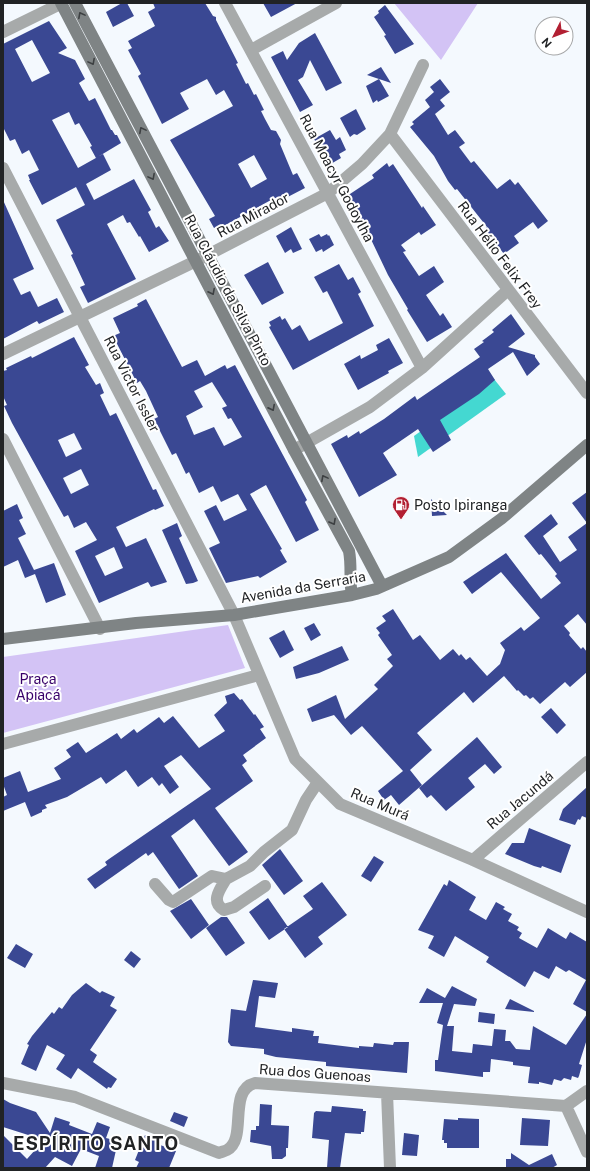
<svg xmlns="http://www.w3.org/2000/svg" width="590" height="1171" viewBox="0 0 590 1171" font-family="'Public Sans',sans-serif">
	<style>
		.green { fill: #d3c3f5 }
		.water { fill: #44d8d1 }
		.building { fill: #3a4893; fill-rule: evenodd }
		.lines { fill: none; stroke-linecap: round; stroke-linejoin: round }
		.street { stroke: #a7aaaa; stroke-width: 12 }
		.secondary { stroke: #7f8485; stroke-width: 12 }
		.oneway { stroke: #3d4042 }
		.labels { text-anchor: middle; stroke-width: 4; stroke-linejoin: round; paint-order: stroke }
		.street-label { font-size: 14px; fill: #212325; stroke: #fff }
		.poi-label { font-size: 14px; fill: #212325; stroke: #fff; text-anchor: start }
		.park-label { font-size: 14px; fill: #380169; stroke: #fff }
		.district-label { font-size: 18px; font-weight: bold; letter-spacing: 1px; fill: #212325; stroke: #fff }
	</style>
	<rect width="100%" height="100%" fill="#f4f9fe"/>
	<path class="green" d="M394 3H478L441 60Z
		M228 625 245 668 3 733V657Z"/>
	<path class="water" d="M494 379 506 394 418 457 414 436Z"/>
	<path class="building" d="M122 3H127L134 16 113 27 106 12Z
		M153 3H205L213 16 216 17V20L238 63 236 64 246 84 248 83 254 95 256 94 264 110 261 111 265 119 271 130 276 131 281 140 280 144 293 175 297 173 305 188 280 201 278 197 271 200 220 228 219 226 214 228 209 219 215 216 170 140 233 106 224 90 216 95 207 79 180 93 189 109 162 124 138 76 141 74 128 50 132 48 128 41 155 26 148 12 155 8ZM254 155 267 179 251 188 238 164Z
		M263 3H297L271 17Z
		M385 5 414 44 395 54 384 36 386 35 374 17 379 13 378 11Z
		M49 21 67 48 58 53 75 60 85 79 79 83 89 101 95 98 111 130H112L115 135H117L121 143 96 158 90 147 92 146 79 123 75 125 69 112 52 120 78 168 103 154 111 170 86 184 94 200 134 179 151 210 148 212 156 228 159 226 169 241 149 252 140 236 139 237 130 222 127 223 123 215 107 224 136 279 88 303 80 287 85 285 71 255 73 254 56 220 85 205 76 187 42 205 29 180H30L28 175 39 170 29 150 22 154 15 139 10 141 3 127V44ZM32 40 50 73 32 82 15 49Z
		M315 33 342 83 326 91 310 60 303 77 298 80 313 105 300 112 271 57 283 51 287 60 299 43Z
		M381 67 391 83 379 79 389 96 378 102 377 100 373 103 366 86 379 79 367 75Z
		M440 79 450 92 440 100 445 106 435 114 448 135 455 130 465 143 459 147 471 163 474 161 497 189 510 179 515 185 518 182 548 221 538 229 533 222 514 236 519 243 504 254 485 229 487 227 457 189 455 190 448 181 434 156 410 127 414 124 412 122 430 107 425 100 434 92 430 87Z
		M356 109 366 129 357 135 354 134 350 137 340 118Z
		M330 130 336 140 340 137 346 150 339 154 341 158 329 165 314 139Z
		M387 163 389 167 393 164 422 208 423 206 436 225 421 235 419 232 401 245 406 251 403 252 419 276 434 266 444 282 426 295 440 316 443 313 452 327 427 342 407 310 408 309 388 275 367 231 351 207 353 205 347 196 374 178 372 175Z
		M3 200 34 269 13 279 21 295 30 291 38 307 57 298 64 312 39 324 37 321 3 339Z
		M291 227 302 249 293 253 291 249 285 253 276 236Z
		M319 234 321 237 327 234 328 236 329 235 334 245 323 252 322 249 316 252 309 239Z
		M268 262 284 293 262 305 244 275Z
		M339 264 348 280 353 277 361 292 358 294 374 326 293 370 269 327 271 326 269 322 280 316 282 320 285 318 292 330 300 325 309 341 343 323 327 291 323 293 314 277Z
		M146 299 182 367 197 360 205 376 225 365 227 369 235 365 307 500 305 502 319 530 296 542 266 485 250 494 282 549 280 550 287 562 260 578 258 576 226 583 209 548 220 543 204 511 216 505 224 521 247 510 238 494 221 502 213 486 199 493 189 472 186 474 176 453 172 455 154 419 158 417 146 391 140 381 137 383 113 336 120 333 113 318 138 306 137 304ZM212 382 227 406 222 408 228 419 231 418 242 437 224 446 214 427 194 435 186 416 203 407 194 391Z
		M511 314 525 334 508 347 535 355V357L540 364 527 376 513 352 488 369 495 380 479 394 440 420 451 440 433 452 418 429 383 453 397 475 359 497 331 444 347 435 348 438 359 431 360 434 384 419 415 396 417 400 480 357 474 349 484 342 482 341 494 332 492 330Z
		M74 337 89 365 85 367 96 385 100 383 104 393 100 395 110 416 116 413 153 490 156 489 164 506 155 510 154 509 116 527 126 547 146 538 167 582 151 587 148 582 99 603 75 551 97 540 86 522 74 528 68 515 64 517 12 423 4 406 7 405 3 396V371L7 370 6 368 31 356 32 358ZM74 433 82 449 66 457 58 440ZM81 469 89 485 71 494 63 478ZM114 547 123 568 105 576 95 556Z
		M389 338 403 363 388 371 389 373 358 390 344 364 360 355 361 359 378 350 376 345Z
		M587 492V625L578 614 564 626 570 633 569 635 581 649 583 647 587 652V672L570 687 565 682 540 704 533 697 530 699 526 695 524 696 518 690 517 691 504 676 473 703 464 692 417 733 432 750 410 770 422 785 399 805 391 795 384 800 378 791 403 771 362 726 351 735 334 715 312 722 307 709 336 695 345 719 378 689 374 685 393 666 387 659 392 655 378 635 380 633 376 628 386 621 382 616 393 609 413 640 420 635 440 660 453 649 459 656 461 654 466 660 470 657 487 676 500 664 505 650 500 643 521 627 524 631 540 618 501 572 472 594 463 582 506 553 541 599 561 583 555 576 557 574 541 554 539 555 524 536 551 514 558 524 543 536 560 562 577 550 568 537 587 523 572 503Z
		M431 499 447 515 432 516Z
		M17 504 23 518 19 520 26 534 18 538 34 570 54 563 66 595 46 603 35 574 25 578 18 560 3 567V511Z
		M177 523 182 536 179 538 198 581 193 583 186 584 162 530Z
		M314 623 321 635 311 641 304 628Z
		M284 630 294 650 280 658 269 638Z
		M342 646 349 660 319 673 296 679 293 667Z
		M234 693 240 700 242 699 254 715 255 714 264 727 260 729 266 738 243 755 247 761 242 765 253 781 215 808 248 852 229 866 194 819 171 836 198 876 179 889 153 852 148 856 146 853 95 889 87 879 107 865 105 862 109 859 211 789 181 755 164 766 179 787 170 794 162 783 159 786 152 777 138 787 126 770 106 784 101 777 67 797 45 805 47 808 42 810V812L31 817 25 802 3 811V797L7 795 3 784V778L20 771 28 792 61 779 54 768 71 757 66 750 78 742 86 753 117 733 121 739 134 729 137 733 159 717 164 723 173 716 199 748 225 731 214 715 227 703 225 696Z
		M551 708 566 725 557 734 541 717Z
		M477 737 502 767 494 774 485 764 468 778 475 787 446 811 431 795 427 798 419 788Z
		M587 787V818L582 816 580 820 578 819 575 825 559 820 563 809Z
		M529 828 571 845 561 873 542 866 541 868 534 866 505 854 512 843H524Z
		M280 849 303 881 284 895 262 865Z
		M374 856 384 862 371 882 361 876Z
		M449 880 476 897 469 910 486 920 496 902 505 907 503 909 512 914 508 921 519 927 517 930 522 933 519 938 537 948 548 928 566 939 570 932 587 942V1012L573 1004 586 980 569 970 566 972 556 966 549 979 534 971 525 987 486 962 489 957 455 936 444 957 428 948 434 936 418 930 444 884 447 886Z
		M322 882 347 915 318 937 323 944 305 958 284 929 313 909 303 896Z
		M268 898 288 927 269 940 249 912Z
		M191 899 209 925 191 939 170 911Z
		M221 917H227L245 943 226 956 206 928Z
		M16 944 33 954 25 968 7 958Z
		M131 951 141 959 134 968 124 960Z
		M253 980 278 983 275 998 259 996 255 1027 292 1032V1028L314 1031 313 1036H319L318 1043 359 1048V1046L373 1047 374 1043 393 1045 394 1042H409L407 1073 326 1066V1062L276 1057 264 1054V1049L231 1046 228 1042 231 1009 246 1011Z
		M86 983 100 993 102 991 115 997 110 1006 117 1010 90 1050 97 1055 93 1062 117 1079 111 1088 108 1087 107 1089 78 1068 71 1079 56 1069 65 1055 47 1045 36 1071 21 1064 29 1045 27 1044 32 1036 52 1012 54 1014 59 1007 62 1009 72 995Z
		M452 986 477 999 475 1006 454 1004 447 1026H454L452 1051 472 1053 473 1044 492 1046 494 1029 506 1030 505 1041H510L516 1049 530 1050 533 1026 566 1045 587 1014V1039L579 1064 582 1065 579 1076 578 1078 572 1076 571 1080 564 1078 561 1081 554 1079 552 1085 539 1082V1084L528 1083 530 1067 513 1065V1062L491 1059 490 1072H483V1077L435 1071V1060H438L443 1025 437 1023 443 1003H419L427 988 445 998Z
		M510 999 534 1011V1012L505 1009Z
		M479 1012 495 1014 494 1024 478 1022Z
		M3 1099 10 1103 36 1112 50 1133 55 1117 70 1122 69 1125 92 1134 97 1122 110 1127 106 1138 118 1141 112 1168H95L99 1156 81 1149 72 1166 55 1157 45 1168H3V1135L27 1159 44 1140 3 1127Z
		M260 1104 272 1105 271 1125 289 1126 288 1148H286V1156L282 1159H272L271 1146 250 1142 251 1130H256V1126H259Z
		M332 1106 363 1109V1111H366L364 1132H361V1134L345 1133 340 1168H327L329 1140 312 1138 314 1113 316 1111 331 1112Z
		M174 1112 188 1117 184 1127 170 1121Z
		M458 1118 479 1119V1148H447V1143H444V1140H442L444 1119 458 1120Z
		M522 1118 550 1120 548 1146 520 1145Z
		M404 1133 419 1135 417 1156 402 1155Z
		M145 1135 157 1139 155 1143 176 1151 169 1168H136L139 1162 135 1160Z
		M511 1153 529 1165 552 1154 557 1165 552 1168H506V1159H511Z"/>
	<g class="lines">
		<path class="street" d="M225 3 422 368
			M3 32 62 3
			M251 50 336 3
			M390 134 587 393
			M3 168 234 615 295 759 340 804 473 860 587 912
			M3 354 196 261 328 193 362 164 390 134 423 65
			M3 439 100 629
			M294 450 370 407 422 368 508 290
			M3 744 259 675
			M473 860 587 762
			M226 879C220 889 210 902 224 910L234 907 265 886
			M155 884 169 900 173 902 212 876 226 879 250 866 264 852 292 830 306 800 318 782
			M3 1083 75 1097 219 1153C221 1152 225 1151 227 1150 248 1139 227 1090 255 1083L566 1106 587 1091
			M387 1093 390 1168
			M566 1106 587 1152"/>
		<path class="secondary" d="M61 3 294 450 349 551C352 566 349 581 352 595
			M75 3 382 586
			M3 639 136 623 234 615 352 595 376 589 449 557 501 519 587 445"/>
	</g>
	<defs><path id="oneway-chevron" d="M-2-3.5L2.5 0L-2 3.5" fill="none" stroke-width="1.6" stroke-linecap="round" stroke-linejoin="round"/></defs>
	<g class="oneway">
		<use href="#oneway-chevron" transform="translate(81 15) rotate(-118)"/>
		<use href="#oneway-chevron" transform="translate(92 62) rotate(62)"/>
		<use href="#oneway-chevron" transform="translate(142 130) rotate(-118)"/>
		<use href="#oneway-chevron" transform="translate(152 177) rotate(62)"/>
		<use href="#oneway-chevron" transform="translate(212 292) rotate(63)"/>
		<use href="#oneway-chevron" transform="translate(272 408) rotate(63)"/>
		<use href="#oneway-chevron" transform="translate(324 478) rotate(-118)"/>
		<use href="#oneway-chevron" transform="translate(333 522) rotate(61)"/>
	</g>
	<defs>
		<symbol id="fuel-pin" viewBox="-11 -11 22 30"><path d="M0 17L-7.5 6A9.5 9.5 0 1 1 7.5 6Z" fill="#b21f32" stroke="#fff"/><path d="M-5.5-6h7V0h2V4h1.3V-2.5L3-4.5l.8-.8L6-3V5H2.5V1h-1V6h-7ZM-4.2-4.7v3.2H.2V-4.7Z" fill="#fff"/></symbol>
	</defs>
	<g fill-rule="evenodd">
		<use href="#fuel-pin" x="391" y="495" width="20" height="27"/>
	</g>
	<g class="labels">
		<g class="street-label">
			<text transform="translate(337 178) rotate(62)" y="5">Rua Moacyr Godoylha</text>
			<text transform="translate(253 215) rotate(-28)" y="5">Rua Mirador</text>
			<text transform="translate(500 255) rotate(53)" y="5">Rua Hélio Felix Frey</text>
			<text transform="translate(228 290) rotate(62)" y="5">Rua Cláudio da Silva Pinto</text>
			<text transform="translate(132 384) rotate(63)" y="5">Rua Victor Issler</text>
			<text transform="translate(303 587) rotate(-10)" y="5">Avenida da Serraria</text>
			<text transform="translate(520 800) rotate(-40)" y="5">Rua Jacundá</text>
			<text transform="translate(380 804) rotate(23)" y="5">Rua Murá</text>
			<text transform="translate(315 1073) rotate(4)" y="5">Rua dos Guenoas</text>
		</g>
		<g class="poi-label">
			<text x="414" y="510">Posto Ipiranga</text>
		</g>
		<g class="park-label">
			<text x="38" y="684">Praça<tspan x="38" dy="16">Apiacá</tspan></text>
		</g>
		<g class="district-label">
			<text x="96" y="1150">ESPÍRITO SANTO</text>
		</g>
	</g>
	<rect width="590" height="1171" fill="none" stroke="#212325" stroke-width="8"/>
	<g transform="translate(554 36) rotate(228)"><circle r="19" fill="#ffffff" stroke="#a6a7a8"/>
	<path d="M0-3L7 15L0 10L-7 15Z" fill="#b21f32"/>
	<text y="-6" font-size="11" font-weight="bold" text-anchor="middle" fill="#212325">N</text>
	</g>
</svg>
